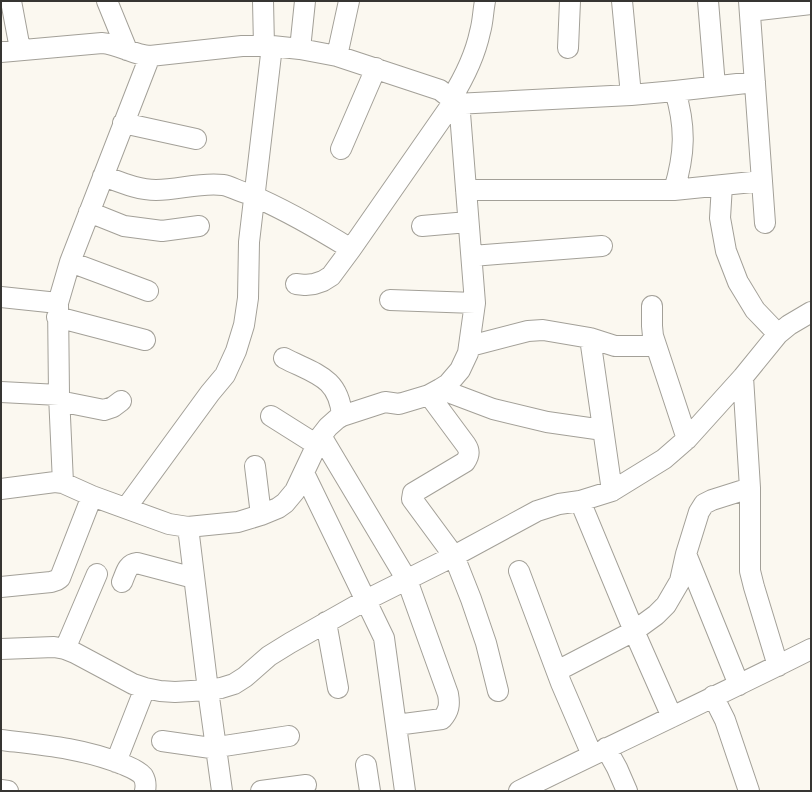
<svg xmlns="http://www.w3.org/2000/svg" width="812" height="792" viewBox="0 0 812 792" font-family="Karla,sans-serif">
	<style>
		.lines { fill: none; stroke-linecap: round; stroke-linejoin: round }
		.minor-casing { stroke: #a3a098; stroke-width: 22 }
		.minor { stroke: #fff; stroke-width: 20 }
	</style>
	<rect width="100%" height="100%" fill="#fbf8f0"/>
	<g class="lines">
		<defs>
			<path id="minor" d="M11 1 20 49
				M107 1 127 50
				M263 1 264 46
				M622 1 631 95
				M708 1 715 86
				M749 1 765 223
				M750 11 811 4
				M568 48 570 1
				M300 49 305 1
				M1 52 102 43C119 44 133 55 150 56L242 46H272L300 49 337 56 440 90 454 101 460 113 475 303 468 353 460 370 448 384 440 389 429 395 399 404 385 402 342 416 337 419 328 427 321 436 295 491 285 503 278 508 261 515 238 522 188 527 169 524 92 496 63 483 55 482 1 489
				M337 56 349 1
				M451 99C464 78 475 56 480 32 483 22 483 11 485 1
				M455 104 631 95 675 91 755 82
				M123 123 196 139
				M341 149 376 68
				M103 176C120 182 138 190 156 190 179 190 200 182 223 185 230 186 238 191 246 193 283 208 317 228 351 249
				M722 185 720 218 726 251 738 282 755 310 778 334
				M466 190H674L762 181
				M674 190C685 154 686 127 675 91
				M89 212 124 226 162 231 199 226
				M422 226 468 222
				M472 256 602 246
				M70 262 148 291
				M296 284 305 285 314 284 323 281 331 276 351 249 454 101
				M1 297 58 303
				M390 300 475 303
				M652 306V326L653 336 687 439
				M57 317 145 340
				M590 338 612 491
				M470 346 528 331 543 330 590 338 615 346H656
				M284 358C315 374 339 377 342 416
				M743 377 750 488V571L754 587 778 666
				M440 389 493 409 547 422 603 430
				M1 392 59 395
				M429 395 466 445C470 451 470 455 465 462L413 493 412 499 454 556 471 599 486 643 498 691
				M59 401 104 410 113 407 121 401
				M271 416 317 445
				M321 436 407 580 448 694C450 705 449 711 442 719L396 725
				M255 466 261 515
				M304 473 384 638 405 791
				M63 483 59 395 58 303 70 262 150 56
				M580 501 634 631 672 717
				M126 508 210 393 225 375 236 351 244 325 248 298 249 242 272 46
				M188 527 208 690 222 791
				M686 554 739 685
				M519 571 561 683 592 755
				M122 582C126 573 127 564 137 563L194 578
				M1 587 51 582 57 580 60 578 92 496
				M326 622 338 688
				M1 649 54 647 65 649 75 653 133 684 145 688 160 691 175 692 208 690 221 688 234 684 245 677 269 656 290 643 366 600 454 556 537 511 559 504 580 501 612 491 664 459 687 439 743 377 778 334 789 325 811 312
				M65 649 97 574
				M557 671 634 631 656 615 666 605 680 581 686 554 699 512 704 504 712 500 750 488
				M713 696 725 720 749 791
				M1 740C43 745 82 748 122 764 129 767 138 770 143 776 146 781 146 786 145 791
				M162 741 211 748 289 736
				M606 748 617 768 627 791
				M116 762 145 688
				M366 765 370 791
				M1 790 8 791
				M261 791 306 785
				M519 791C616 743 714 698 811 649"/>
		</defs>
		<use href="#minor" class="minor-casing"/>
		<use href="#minor" class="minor"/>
	</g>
	<rect width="812" height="792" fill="none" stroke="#363532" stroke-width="4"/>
</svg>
